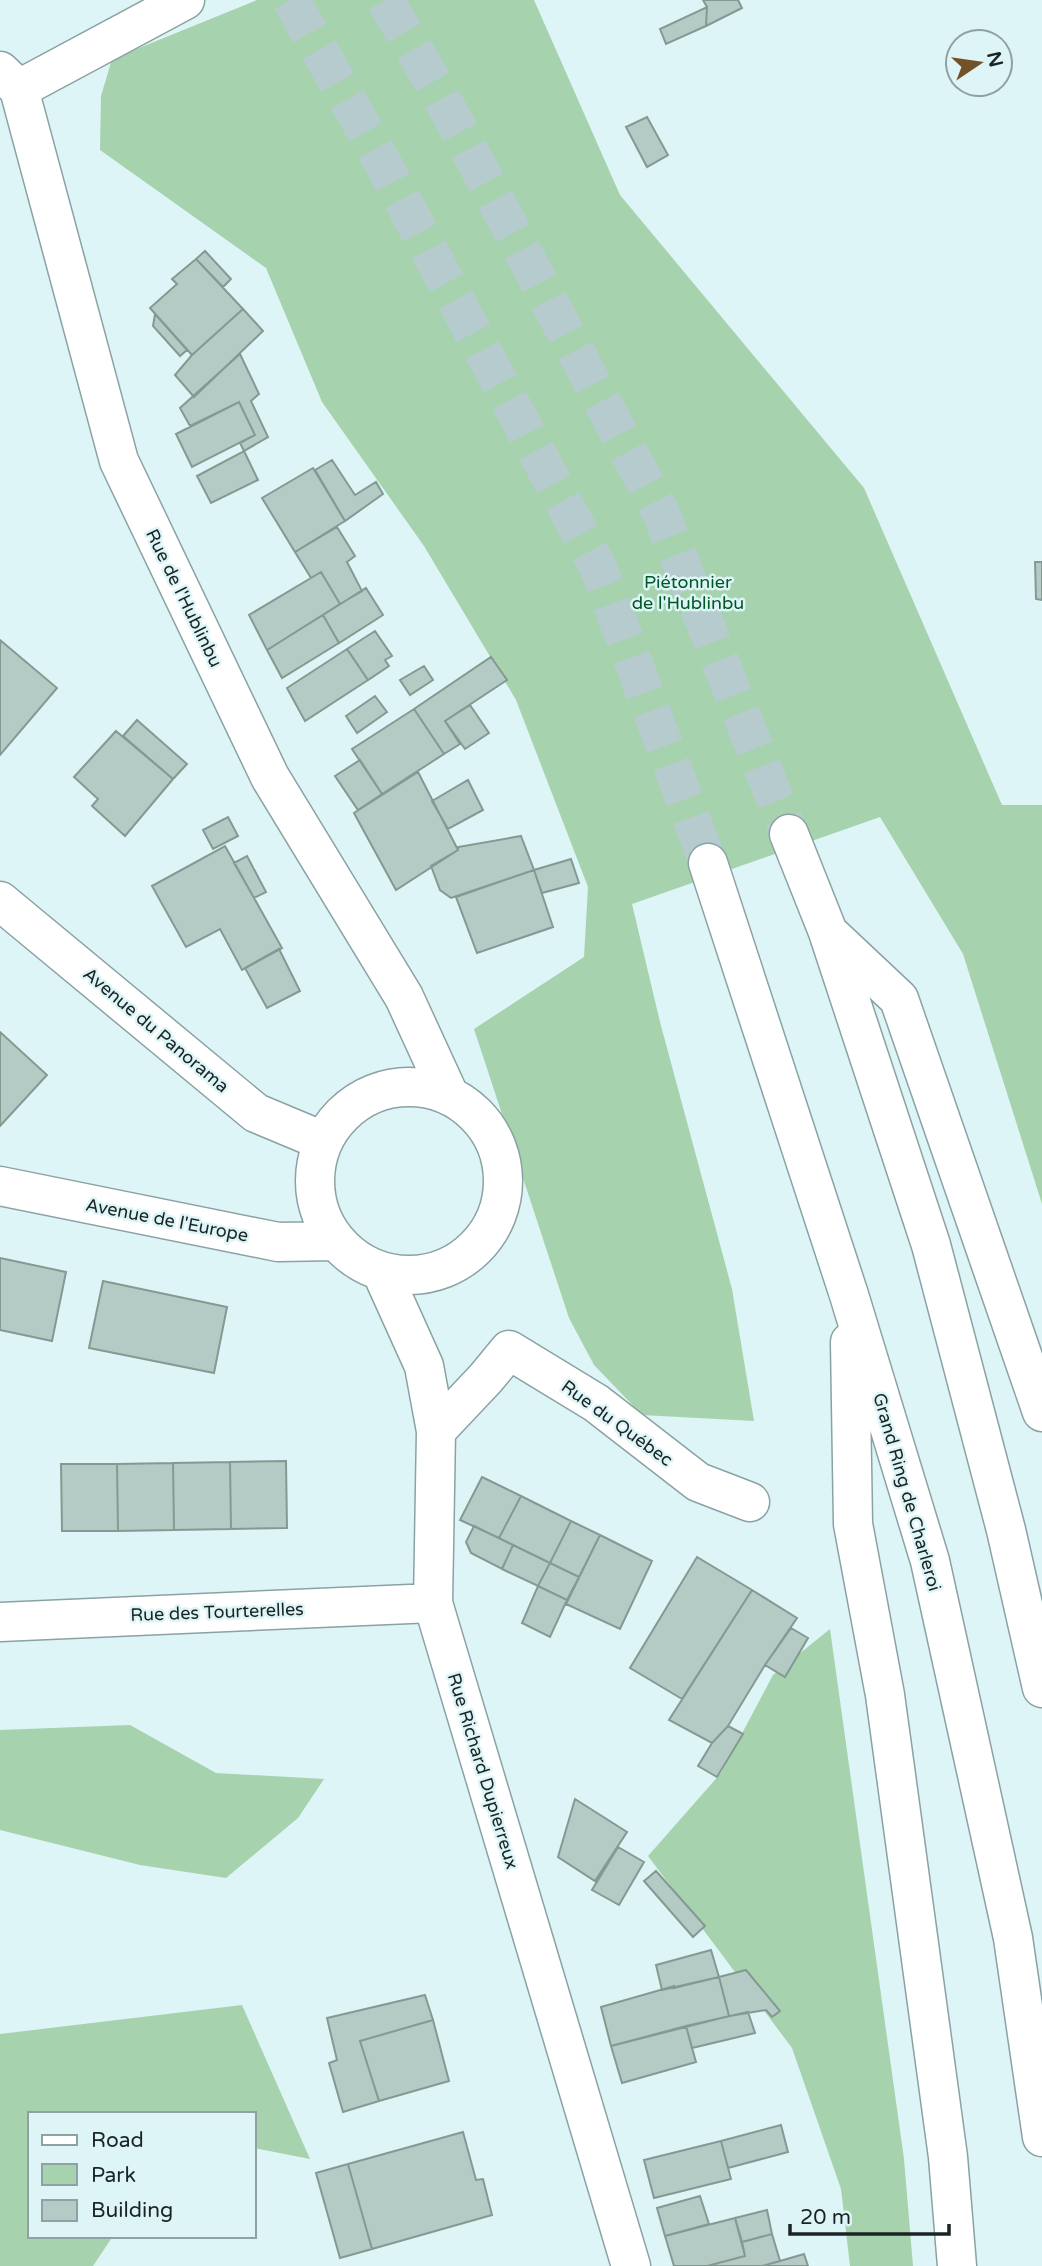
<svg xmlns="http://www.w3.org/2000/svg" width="1042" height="2266" viewBox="0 0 1042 2266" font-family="'Varela Round',sans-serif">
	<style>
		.green { fill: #a7d2ae }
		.building { fill: #b4cac4; stroke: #849992; stroke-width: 2 }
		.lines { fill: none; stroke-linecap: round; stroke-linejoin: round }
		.motorway-tunnel { stroke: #b6cbcd; stroke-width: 38; stroke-dasharray: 38 19; stroke-linecap: butt }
		.minor-casing { stroke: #8ba2a4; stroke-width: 41 }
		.motorway-casing { stroke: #8ba2a4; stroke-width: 41 }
		.minor { stroke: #fff; stroke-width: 38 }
		.motorway { stroke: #fff; stroke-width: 38 }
		.labels { text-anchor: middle; stroke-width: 5; stroke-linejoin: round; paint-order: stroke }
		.park-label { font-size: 18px; fill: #005722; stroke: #ddf5f7 }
		.street-label { font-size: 18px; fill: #1b2425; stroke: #ddf5f7 }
	</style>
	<rect width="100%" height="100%" fill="#ddf5f7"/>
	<path class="green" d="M257 0H534L620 195 864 488 1002 805H1042V1204L963 954 880 817 632 904 660 1022 732 1289 754 1421 642 1415 594 1365 569 1318 474 1029 584 957 588 887 516 700 424 546 322 402 266 268 100 150 101 96 112 59Z
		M830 1629 904 2159 913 2266H850L841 2189 792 2048 648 1856 721 1773 773 1675Z
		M130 1725 216 1773 324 1779 298 1818 226 1878 140 1865 0 1830V1730Z
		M242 2005 310 2159 254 2148V2114H30V2236H113L93 2266H0V2034Z"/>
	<path class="building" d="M703 0H738L742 8 706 26 707 7Z
		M707 7 706 26 666 44 660 29Z
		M647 117 668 155 647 167 626 127Z
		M205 251 231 279 223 287 196 259Z
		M196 259 243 309 192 355 150 308 177 284 172 279Z
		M243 309 263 331 194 397 175 375 192 355Z
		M155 314 187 350 180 356 153 326Z
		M240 354 259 394 251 401 268 437 244 451 240 443 255 435 239 402 190 426 180 408Z
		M239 402 255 435 192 467 176 434Z
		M244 451 258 480 211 503 197 476Z
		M332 460 355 495 376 482 383 494 345 521 315 470Z
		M313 468 345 521 295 552 262 498Z
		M337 527 355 556 347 562 362 591 340 604 321 572 311 578 295 552Z
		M1035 562H1042V600L1036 599Z
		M321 572 340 604 267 650 249 615Z
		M366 588 383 615 339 643 323 615Z
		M323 615 339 643 282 678 267 650Z
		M375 631 392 656 385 660 389 666 368 680 347 649Z
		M0 640 57 688 0 755Z
		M347 649 368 680 305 721 287 688Z
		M491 657 507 680 445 721 460 744 444 754 414 709Z
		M424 666 433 680 410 695 400 680Z
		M375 696 387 712 357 733 346 716Z
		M470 705 489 733 465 749 445 721Z
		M414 709 444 754 382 794 352 749Z
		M137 720 187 764 173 779 123 736Z
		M116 731 173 779 125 836 92 806 98 799 74 777Z
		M360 760 382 794 358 810 335 776Z
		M418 772 458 850 396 890 354 813Z
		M468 780 483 810 448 829 432 801Z
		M228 817 238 836 213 849 203 830Z
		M521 836 534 870 451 898 440 890 431 866 458 850V847Z
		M225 846 282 948 242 970 220 929 186 947 152 886Z
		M247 856 266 892 254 898 234 863Z
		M571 859 579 883 542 893 534 870Z
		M534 870 553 927 477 953 456 897Z
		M279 949 300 991 267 1008 245 968Z
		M0 1032 47 1075 0 1126Z
		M0 1258 66 1272 52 1341 0 1330Z
		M103 1281 227 1307 214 1373 89 1348Z
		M286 1461 287 1528 231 1529 230 1462Z
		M230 1462 231 1529 174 1530 173 1463Z
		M173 1463 174 1530 118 1531 117 1464Z
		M61 1464H117L118 1531H62Z
		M482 1477 521 1496 499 1538 460 1520Z
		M521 1496 571 1521 550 1563 499 1538Z
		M571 1521 600 1535 579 1577 550 1563Z
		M474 1526 513 1545 502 1569 471 1553 466 1542Z
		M600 1535 652 1561 620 1629 566 1604Z
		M513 1545 550 1563 538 1586 502 1569Z
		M697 1557 752 1590 682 1699 630 1668Z
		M550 1563 579 1577 567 1600 538 1586Z
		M538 1586 567 1600 550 1637 522 1623Z
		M752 1590 797 1618 765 1665 728 1726 712 1743 669 1720Z
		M791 1628 808 1638 785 1677 765 1665Z
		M728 1726 743 1734 717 1777 698 1766 712 1743Z
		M575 1799 627 1832 595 1881 558 1857Z
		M618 1847 644 1862 619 1905 592 1890Z
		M656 1871 705 1926 693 1937 644 1881Z
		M711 1950 719 1977 662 1990 656 1965Z
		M746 1970 780 2011 772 2017 766 2010 729 2016 719 1977Z
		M719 1977 729 2016 611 2046 601 2007 674 1986V1988Z
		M425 1995 433 2020 360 2041 379 2101 343 2112 329 2063 337 2060 327 2018Z
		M748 2012 755 2033 692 2048 686 2026Z
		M433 2020 449 2081 379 2101 360 2041Z
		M686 2026 696 2062 622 2083 611 2046Z
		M781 2125 788 2152 728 2168 721 2141Z
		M463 2132 476 2180 483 2179 492 2215 372 2249 348 2164Z
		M721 2141 731 2179 654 2198 644 2160Z
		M348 2164 372 2249 340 2258 316 2173Z
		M700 2196 709 2224 665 2236 657 2208Z
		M767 2210 772 2234 742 2242 735 2218Z
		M735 2218 745 2256 707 2266H674L665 2236Z
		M772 2234 780 2261 762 2266H707L745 2256 742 2242Z
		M804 2254 808 2266H762L780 2261Z"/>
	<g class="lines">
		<path class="motorway-tunnel" d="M291 0 372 143 598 567 708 863
			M385 0 437 89 661 513 789 834"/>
		<defs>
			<path id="minor" d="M0 71 19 89 119 461 270 777 404 997 449 1095
				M19 89 185 0
				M0 901 256 1113 323 1141
				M315 1181a94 94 0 1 1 188 0a94 94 0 1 1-188 0Z
				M0 1186 278 1242 335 1241
				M382 1273 424 1366 436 1431 433 1603 631 2266
				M436 1431 486 1378 509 1350 596 1403 698 1482 750 1502
				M0 1622 433 1603"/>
			<path id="motorway" d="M789 834 828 932 931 1245 1006 1530 1042 1688
				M708 863 849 1295 930 1561 1013 1938 1042 2137
				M832 936 899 999 1042 1412
				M850 1342 853 1524 885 1695 948 2157 957 2266"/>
		</defs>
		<use href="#minor" class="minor-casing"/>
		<use href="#motorway" class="motorway-casing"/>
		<use href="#minor" class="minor"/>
		<use href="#motorway" class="motorway"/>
	</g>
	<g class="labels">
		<g class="park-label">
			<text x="688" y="588">Piétonnier<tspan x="688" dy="21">de l'Hublinbu</tspan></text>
		</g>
		<g class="street-label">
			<text transform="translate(184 598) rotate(64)" y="6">Rue de l'Hublinbu</text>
			<text transform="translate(156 1030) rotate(40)" y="6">Avenue du Panorama</text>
			<text transform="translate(167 1220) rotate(11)" y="6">Avenue de l'Europe</text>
			<text transform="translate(617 1423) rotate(36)" y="6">Rue du Québec</text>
			<text transform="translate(907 1492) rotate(74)" y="6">Grand Ring de Charleroi</text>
			<text transform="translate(217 1612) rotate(-2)" y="6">Rue des Tourterelles</text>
			<text transform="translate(483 1771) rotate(73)" y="6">Rue Richard Dupierreux</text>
		</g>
	</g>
	<rect x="28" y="2112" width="228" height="126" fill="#ddf5f7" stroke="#8fa1a3" stroke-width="2"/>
	<rect x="42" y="2135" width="35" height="10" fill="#ffffff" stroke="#8fa1a3" stroke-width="2"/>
	<text x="91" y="2147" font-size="21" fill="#1b2425">Road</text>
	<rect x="42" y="2164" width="35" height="21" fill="#a7d2ae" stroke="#8fa1a3" stroke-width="2"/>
	<text x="91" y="2182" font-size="21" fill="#1b2425">Park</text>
	<rect x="42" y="2200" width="35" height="21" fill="#b4cac4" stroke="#8fa1a3" stroke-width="2"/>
	<text x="91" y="2217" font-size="21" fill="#1b2425">Building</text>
	<g transform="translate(979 63) rotate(77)"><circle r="33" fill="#ddf5f7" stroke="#8fa1a3" stroke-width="2"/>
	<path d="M0-5L12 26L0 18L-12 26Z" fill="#735229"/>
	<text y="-10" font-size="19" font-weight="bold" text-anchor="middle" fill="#1b2425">N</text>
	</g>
	<path d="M790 2224v10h159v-10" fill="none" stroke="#1b2425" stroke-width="3.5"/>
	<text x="800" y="2224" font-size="21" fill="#1b2425" stroke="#ddf5f7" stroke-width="5" paint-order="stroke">20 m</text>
</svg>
